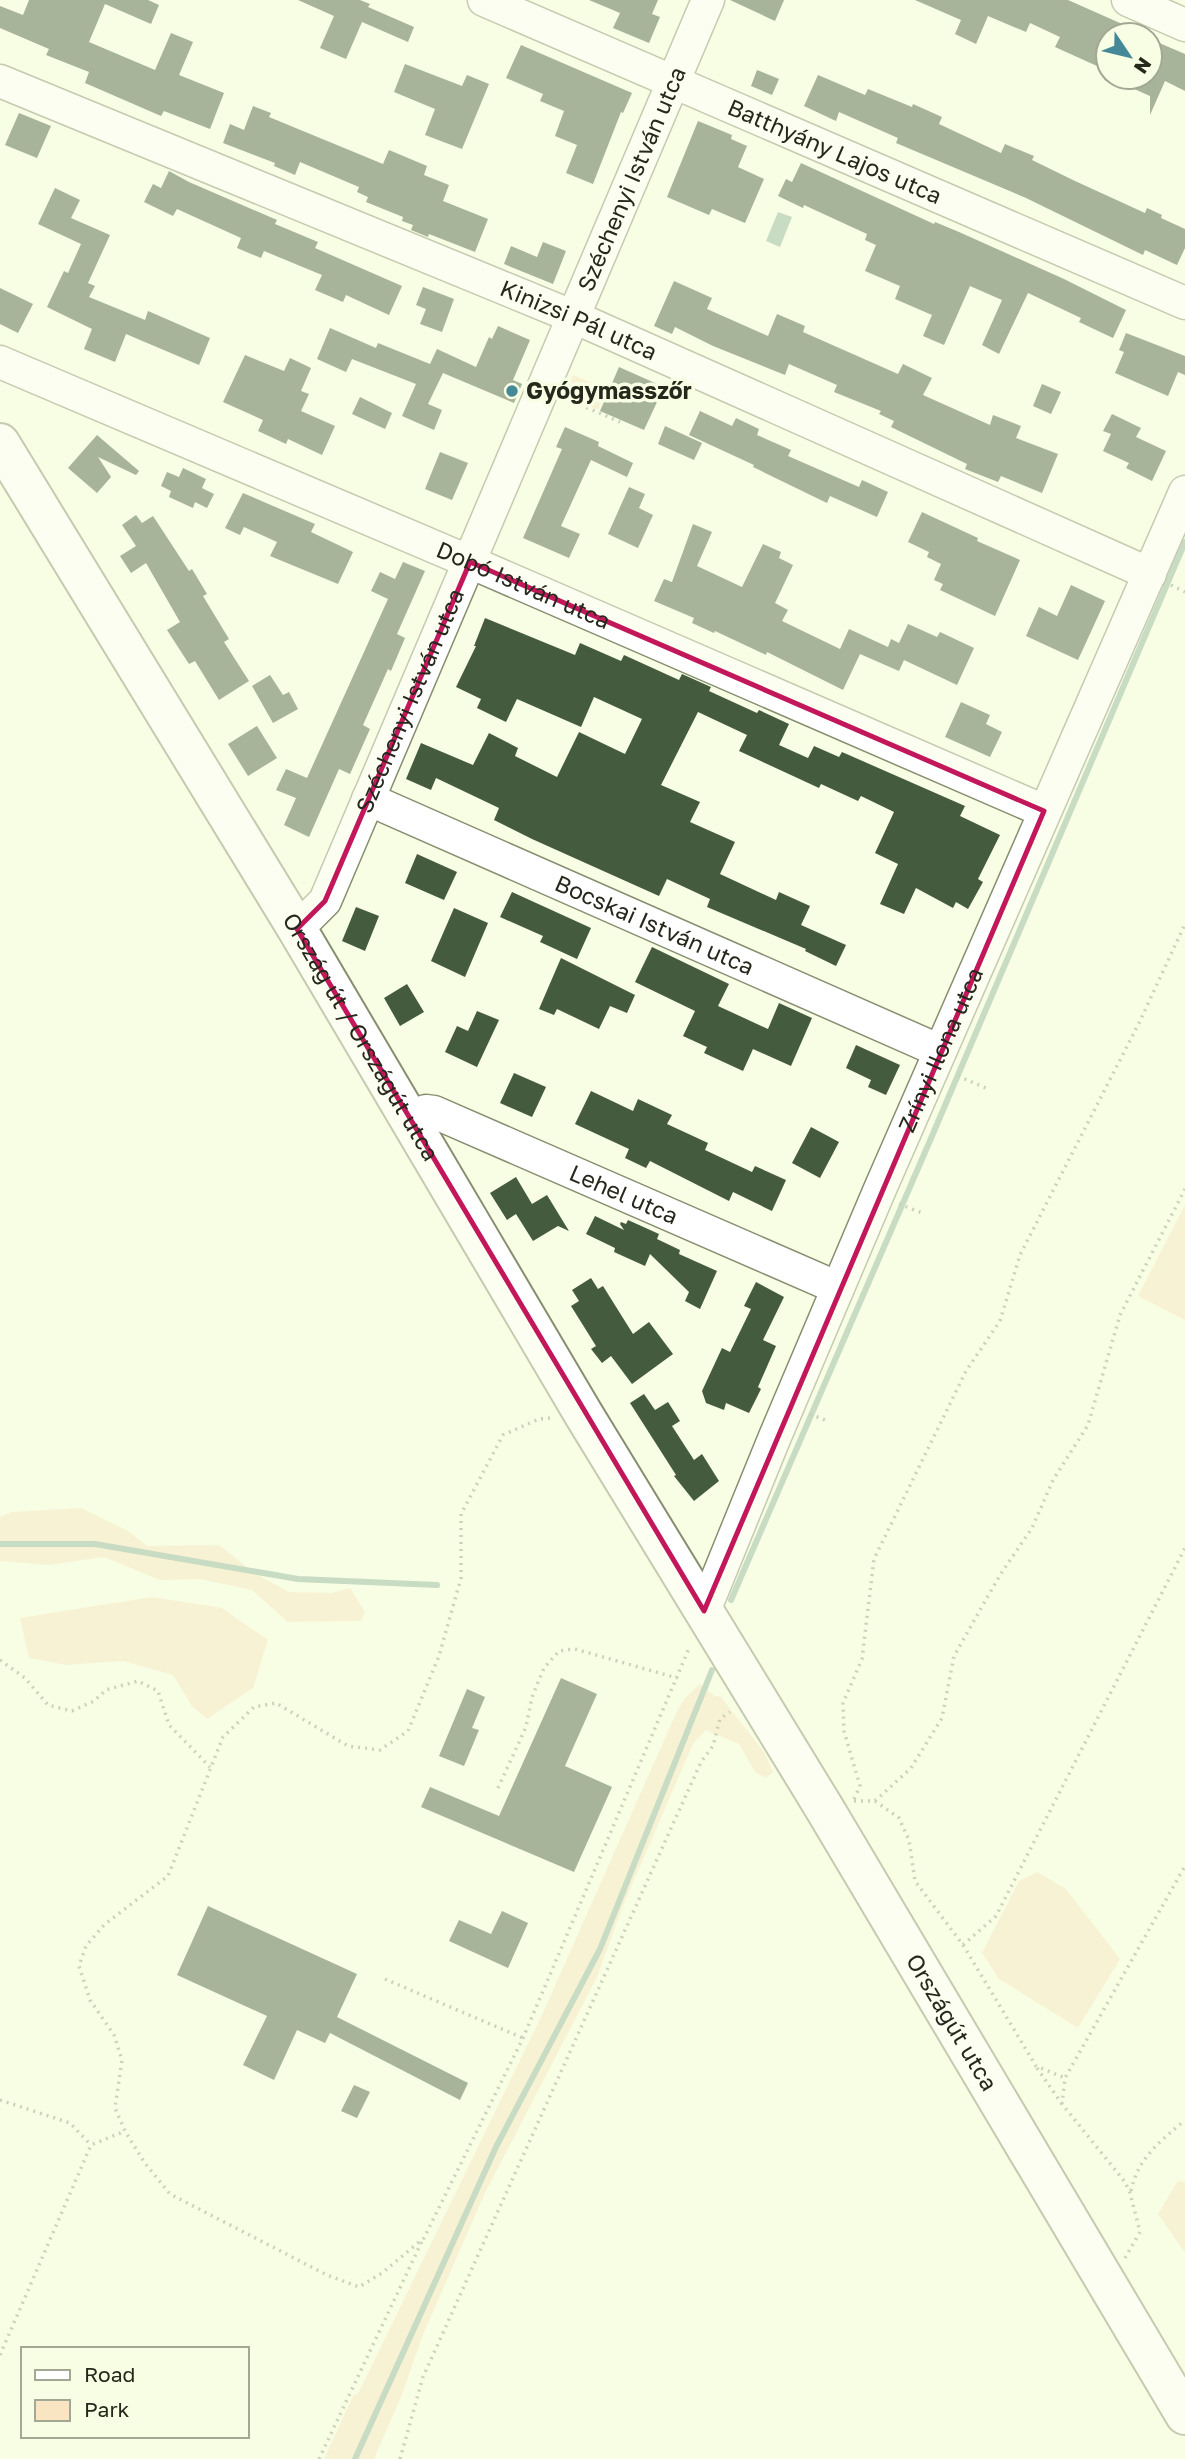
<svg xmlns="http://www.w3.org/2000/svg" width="1185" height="2459" viewBox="0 0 1185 2459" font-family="'Golos Text',sans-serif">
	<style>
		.green { fill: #f9e5c2 }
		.water { fill: #8fb39c }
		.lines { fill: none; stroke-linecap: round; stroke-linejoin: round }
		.stream { stroke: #8fb39c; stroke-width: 6 }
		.building { fill: #455b3e }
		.minor-casing { stroke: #868e70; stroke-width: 35 }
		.major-casing { stroke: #868e70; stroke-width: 42 }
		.path { stroke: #979c88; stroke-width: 3.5; stroke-dasharray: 2 5; stroke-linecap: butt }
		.minor { stroke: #fff; stroke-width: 32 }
		.major { stroke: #fff; stroke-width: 38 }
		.marked { fill: none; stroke: #c2185b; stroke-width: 5; stroke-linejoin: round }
		.poi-dot { fill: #458998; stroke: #f7fee4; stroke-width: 2.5 }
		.labels { text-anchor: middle; stroke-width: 7; stroke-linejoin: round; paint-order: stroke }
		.street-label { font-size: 23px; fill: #25281b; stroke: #f7fee4 }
		.poi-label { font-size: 23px; font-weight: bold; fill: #25281b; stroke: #f7fee4; text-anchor: start }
	</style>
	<rect width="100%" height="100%" fill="#f7fee4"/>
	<path class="green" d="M573 375 607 389 598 410 564 396Z
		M1185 1205V1320L1138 1296Z
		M81 1508 128 1531 147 1546 219 1545 256 1574 289 1592 331 1593 350 1588 365 1612 361 1621 288 1622 252 1590 200 1579 160 1580 104 1557 48 1565 0 1561V1517L12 1512Z
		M152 1597 222 1608 268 1640 253 1688 207 1719 192 1706 173 1675 123 1661 66 1665 29 1658 20 1618Z
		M700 1684 713 1695 721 1697 764 1752 773 1772 766 1778 755 1772 739 1744 706 1730 693 1744 624 1903 597 1977 484 2195 422 2337 403 2392 374 2459H324L353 2396 359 2392 542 2015 678 1709 687 1696Z
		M1037 1872 1066 1889 1120 1959 1078 2028 999 1979 982 1953 1019 1881Z
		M1178 2181 1185 2182V2253L1158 2214Z"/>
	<path class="water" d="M778 212 792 217 780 247 766 241Z"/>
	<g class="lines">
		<path class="stream" d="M0 1544H95L298 1579 437 1585
			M731 1600 929 1143 1185 542
			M355 2459 496 2147 600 1949 712 1670"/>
	</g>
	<path class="building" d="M29 0H148L159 5 151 24 105 4 89 42 155 70 171 33 193 42 179 75 224 93 210 129 164 111 161 116 85 83 89 72 46 55 49 49 0 28V6L23 15Z
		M298 0H360L370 4 368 7 414 27 408 42 362 22 346 59 320 48 334 16Z
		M589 0H658L652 14 660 17 649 43 613 28 620 13Z
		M730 0H784L775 21Z
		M915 0H1068L1147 35H1108V71L1055 47 1060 37 1030 23 1026 32 988 16 976 44 955 34 961 20Z
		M1150 39 1185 54V91L1165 81 1150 115V96L1107 77H1150Z
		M521 45 632 93 623 113 621 112 593 184 566 173 577 145 555 136 564 111 540 101 543 94 506 78Z
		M405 64 462 86 467 75 489 84 462 149 425 135 435 109 394 92Z
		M757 70 779 79 772 95 751 86Z
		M818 75 865 95 868 89 912 107 913 104 942 117 939 124 1001 153 1005 144 1034 156 1032 160 1075 181 1145 213 1147 208 1162 215 1161 218 1185 229V248L1177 265 1145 250 1143 255 1026 198 896 143 898 138 839 112 836 121 804 106Z
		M253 106 271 113 269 117 383 164 389 150 427 166 424 175 449 185 443 201 488 219 475 252 429 234 428 237 411 230 413 225 402 221 403 217 366 202 368 197 357 192 359 187 300 162 295 175 274 166 275 163 223 143 230 124 244 130Z
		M19 113 51 126 37 158 5 145Z
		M698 121 732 135 731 139 747 146 738 167 764 179 745 223 712 209 709 215 667 197Z
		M801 163 934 224 935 222 959 232 1064 279 1126 310 1113 338 1079 322 1081 318 1028 293 999 354 982 345 1002 300 970 286 944 345 923 336 932 315 895 299 900 286 865 271 876 245 865 240 867 234 804 205 803 208 778 196 786 179 792 182Z
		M169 171 189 182 277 220 275 224 318 242 315 248 402 286 389 315 346 295 343 302 315 290 322 275 264 251 261 258 237 248 241 238 177 209 173 216 144 202 153 184 161 188Z
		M55 188 80 200 71 218 110 235 88 283 95 286 89 297 145 320 148 311 210 338 199 365 126 334 115 362 84 349 92 329 47 307 64 271 68 273 81 244 38 224Z
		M543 242 566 251 553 284 504 264 511 246 537 257Z
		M674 281 712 298 707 309 768 336 777 314 805 326 803 332 898 374 903 364 932 378 923 395 990 425 993 415 1021 426 1016 438 1058 454 1042 493 1001 476 998 482 965 469 967 464 891 427 894 421 879 414 881 411 834 392 837 385 789 364 785 375 713 346 675 327 672 334 654 326Z
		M423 287 454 299 442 332 420 324 426 309 416 305Z
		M0 288 33 304 18 333 0 324Z
		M498 326 530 340 513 380 522 384 514 403 443 373 428 404 442 410 434 430 402 416 416 384 352 359 346 372 317 359 330 328 376 348 378 343 430 364 437 349 476 367 489 337 492 339Z
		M1126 333 1185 356V375L1178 372 1168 396 1115 373 1124 352 1119 350Z
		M245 355 284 371 290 358 311 368 301 391 309 394 301 411 335 426 322 455 288 439 286 444 258 431 263 420 223 402Z
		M619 367 664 387 644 430 600 411Z
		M1042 384 1061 392 1051 414 1033 406Z
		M360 397 392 413 385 429 352 414Z
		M700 411 732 426 736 418 759 429 757 435 791 450 788 456 859 487 862 480 888 492 877 517 830 496 827 503 753 467 754 465 689 435Z
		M1112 414 1141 428 1136 437 1166 451 1152 481 1126 468 1129 463 1103 451 1111 434 1103 431Z
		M665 426 702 443 694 460 658 444Z
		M565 427 599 442 598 446 633 463 627 477 591 460 561 526 580 534 569 558 523 538 562 449 556 447Z
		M97 435 139 471 136 475 98 457 111 477 97 493 68 468Z
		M440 452 468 463 452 500 425 489Z
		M183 468 206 479 202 488 214 494 207 508 195 502 193 508 169 497 171 491 161 486 167 472 179 477Z
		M629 487 645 494 639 508 653 515 638 548 608 534Z
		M243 493 315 524 311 532 353 552 338 584 270 556 277 542 244 527 240 535 225 528Z
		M922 512 978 538 977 541 1020 560 995 616 940 590 943 584 934 580 941 564 927 557 929 552 908 542Z
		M136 515 142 523 153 516 189 571 192 569 207 594 203 596 229 639 224 642 249 681 219 700 195 661 189 664 167 630 180 622 146 563 131 573 120 556 136 546 122 525Z
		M693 524 712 532 697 566 742 587 763 544 781 552 779 558 793 565 775 603 788 610 782 621 840 649 849 629 888 647 891 639 899 643 908 624 937 637 940 632 974 648 957 685 904 660 899 671 860 654 843 690 767 652 766 655 715 631 714 633 692 623 694 618 654 601 664 579 672 582Z
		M403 562 425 571 397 634 405 638 391 671 388 669 363 725 370 729 350 774 339 769 309 837 284 825 296 798 276 790 286 769 307 778 388 599 371 591 380 572 395 579Z
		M1071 585 1105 601 1078 660 1026 636 1039 607 1057 616Z
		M485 618 575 655 580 643 621 661 624 655 679 680 682 674 711 687 709 691 757 713 759 710 789 724 779 745 808 758 814 746 839 757 842 752 965 806 960 816 1000 835 978 879 983 882 968 909 956 902 953 908 916 888 904 914 880 904 898 864 875 853 894 812 861 796 858 801 821 784 819 788 739 751 747 735 698 712 661 785 700 802 690 822 735 842 720 874 776 900 779 892 810 906 801 925 846 945 836 966 805 951 806 949 707 907 710 899 667 879 659 896 532 839 494 820 499 808 436 778 431 790 406 779 421 743 473 765 489 733 518 748 515 756 557 777 579 732 625 754 642 719 594 697 581 727 517 699 506 722 477 708 481 699 456 687 476 646H474Z
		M270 675 283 695 289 692 298 709 273 723 252 686Z
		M961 702 990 715 986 724 1002 732 990 757 945 737Z
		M257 726 277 758 248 776 228 744Z
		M417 854 457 872 444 900 405 883Z
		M512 892 591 928 577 959 540 942 543 936 500 917Z
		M356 907 379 916 365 951 342 941Z
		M454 908 488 923 465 977 431 961Z
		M652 947 729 984 718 1006 768 1029 779 1003 812 1018 791 1066 753 1049 743 1071 704 1053 707 1047 683 1036 695 1011 635 982Z
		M561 958 635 995 627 1013 610 1006 599 1029 557 1009 554 1015 539 1009Z
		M407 984 424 1012 400 1026 384 998Z
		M477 1011 499 1020 477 1067 445 1052 457 1026 468 1031Z
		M856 1045 900 1065 886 1095 868 1087 871 1080 846 1068Z
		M514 1073 546 1087 532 1117 500 1103Z
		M591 1091 633 1111 638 1099 672 1115 667 1124 708 1143 705 1150 752 1172 755 1166 786 1180 772 1211 733 1192 729 1201 650 1161 646 1168 625 1158 629 1149 575 1124Z
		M811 1127 839 1142 820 1178 792 1163Z
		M516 1177 532 1204 547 1195 569 1231 558 1226 533 1241 516 1214 507 1220 490 1193Z
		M595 1216 624 1230 620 1224 621 1222 626 1224 628 1220 659 1234 657 1239 680 1250 679 1254 717 1271 700 1309 685 1301 689 1292 650 1254 645 1266 614 1252 615 1248 586 1234Z
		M591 1278 598 1289 603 1286 633 1334 649 1322 673 1354 632 1384 611 1356 602 1363 591 1349 596 1346 571 1306 579 1301 572 1290Z
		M756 1282 784 1297 763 1340 776 1346 758 1387 761 1389 749 1413 726 1403 724 1410 706 1403 702 1391 722 1348 730 1352 751 1309 744 1306Z
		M644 1394 655 1410 668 1402 680 1421 672 1426 694 1460 702 1454 719 1481 694 1501 674 1476 676 1475 630 1403Z
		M561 1678 597 1694 565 1766 612 1787 574 1872 421 1807 430 1787 499 1816Z
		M467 1689 485 1697 472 1728 479 1730 464 1766 439 1756Z
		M208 1906 357 1974 337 2017 468 2083 460 2100 330 2033 325 2043 297 2030 274 2080 243 2065 267 2016 177 1975Z
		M502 1911 528 1923 508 1968 449 1941 459 1920 491 1934Z
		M354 2085 370 2092 357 2118 341 2111Z"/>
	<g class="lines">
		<defs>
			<g id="minor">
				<path id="s1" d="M484 0 1185 303"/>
				<path d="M1128 0 1185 25"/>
				<path id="s2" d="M0 81 574 317 1150 574"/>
				<path id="s3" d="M0 362 470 562 1044 811"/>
				<path id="s4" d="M368 799 940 1051"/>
				<path id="s5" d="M297 929 325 901 708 0"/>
				<path id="s6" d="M408 1117 426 1111 434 1112 838 1288"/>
				<path id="s7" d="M704 1611 774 1439 880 1189 1185 492"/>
			</g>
			<g id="major">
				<path id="s8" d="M0 443 297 929 584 1415 826 1811 1185 2415"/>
			</g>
		</defs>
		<use href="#minor" class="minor-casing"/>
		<use href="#major" class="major-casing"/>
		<path class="path" d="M567 399 620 422
			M1171 585 1185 592
			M958 1076 986 1088
			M899 1204 925 1214
			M810 1414 825 1420
			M550 1418 539 1419 503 1435 461 1514V1578L439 1656 408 1731 380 1750 348 1746 276 1703 254 1707 223 1737 168 1876 104 1925 86 1946 79 1966 90 2000 114 2035 122 2060 115 2108 125 2131 144 2162 170 2194 327 2275 359 2287 382 2273 424 2238 523 2038 690 1646
			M0 1660 25 1678 48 1705 72 1711 94 1701 106 1690 138 1681 158 1691 169 1725 210 1767
			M498 1788 526 1727 532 1697 544 1668 559 1651 575 1649 677 1678
			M854 1799 860 1786 844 1731 843 1703 862 1659 874 1559 966 1371 1000 1321 1020 1255 1140 1021 1185 924
			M854 1801H875L911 1768 942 1718 954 1656 1000 1575 1032 1528 1053 1480 1088 1425 1120 1315 1185 1189
			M875 1801 899 1818 909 1840 915 1881 963 1945 1036 2066 1065 2078
			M963 1945 996 1916 1185 1548
			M385 1979 523 2038
			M1037 2068 1062 2104
			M0 2100 70 2123 91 2145
			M1131 2191C1138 2157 1161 2141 1185 2120
			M1125 2258 1140 2232 1130 2193 1125 2182 1062 2104 1065 2078 1185 1866
			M0 2355 91 2145 125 2131
			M319 2459 423 2239
			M400 2459 423 2377 701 1762 713 1746 720 1719 730 1712"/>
		<use href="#minor" class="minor"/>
		<use href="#major" class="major"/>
	</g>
	<path d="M0 0H1185V2459H0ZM470 562 1044 811 704 1611 297 929 325 901Z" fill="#f7fee4" fill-opacity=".55" fill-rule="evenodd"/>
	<path class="marked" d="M470 562 1044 811 704 1611 297 929 325 901Z"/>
	<circle class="poi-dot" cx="512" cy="391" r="7"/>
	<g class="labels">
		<g class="street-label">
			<text dy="8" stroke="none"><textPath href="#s1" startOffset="382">Batthyány Lajos utca</textPath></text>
			<text dy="8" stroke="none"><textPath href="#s5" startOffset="824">Széchenyi István utca</textPath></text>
			<text dy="8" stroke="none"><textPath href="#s2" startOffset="626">Kinizsi Pál utca</textPath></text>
			<text dy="8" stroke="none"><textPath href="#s3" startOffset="569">Dobó István utca</textPath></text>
			<text dy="8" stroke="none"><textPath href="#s5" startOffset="257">Széchenyi István utca</textPath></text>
			<text dy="8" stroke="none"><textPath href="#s4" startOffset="313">Bocskai István utca</textPath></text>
			<text dy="8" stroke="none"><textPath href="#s8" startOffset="695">Ország út / Országút utca</textPath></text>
			<text dy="8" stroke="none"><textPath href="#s7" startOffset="609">Zrínyi Ilona utca</textPath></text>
			<text dy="8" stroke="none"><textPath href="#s6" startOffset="234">Lehel utca</textPath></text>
			<text dy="8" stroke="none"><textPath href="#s8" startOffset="1844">Országút utca</textPath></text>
		</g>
		<g class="poi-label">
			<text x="526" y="399">Gyógymasszőr</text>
		</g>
	</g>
	<rect x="21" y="2347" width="228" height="91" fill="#f7fee4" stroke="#a3a894" stroke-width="2"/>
	<rect x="35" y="2370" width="35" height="10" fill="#ffffff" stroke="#a3a894" stroke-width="2"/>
	<text x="84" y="2382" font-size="21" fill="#25281b">Road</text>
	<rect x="35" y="2400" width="35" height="21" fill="#f9e5c2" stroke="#a3a894" stroke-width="2"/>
	<text x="84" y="2417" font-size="21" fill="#25281b">Park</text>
	<g transform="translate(1129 56) rotate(125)"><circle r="33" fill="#f7fee4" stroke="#a3a894" stroke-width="2"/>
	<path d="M0-5L12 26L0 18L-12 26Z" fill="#458998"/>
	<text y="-10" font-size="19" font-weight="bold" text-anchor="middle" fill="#25281b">N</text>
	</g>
</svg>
